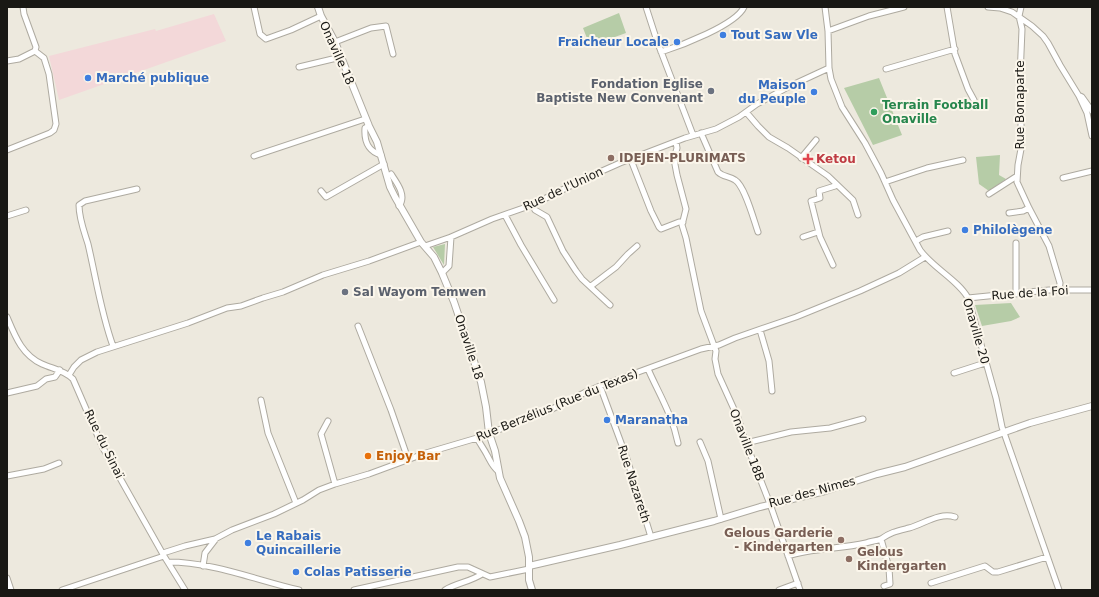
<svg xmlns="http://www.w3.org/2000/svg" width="1099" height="597" viewBox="0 0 1099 597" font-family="'DejaVu Sans',sans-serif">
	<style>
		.commercial { fill: #f3d8d9 }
		.green { fill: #b6cca7 }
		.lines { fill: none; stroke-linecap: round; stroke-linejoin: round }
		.minor-casing { stroke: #aeaaa0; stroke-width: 7 }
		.tertiary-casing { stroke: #aeaaa0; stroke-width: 8 }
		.minor { stroke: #fff; stroke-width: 5 }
		.tertiary { stroke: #fff; stroke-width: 6 }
		.shop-dot { fill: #3f7fe0; stroke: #fbf6eb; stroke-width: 1.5 }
		.worship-dot { fill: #6b7280; stroke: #fbf6eb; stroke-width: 1.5 }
		.leisure-dot { fill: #2e9e5b; stroke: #fbf6eb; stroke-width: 1.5 }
		.education-dot { fill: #8d6e63; stroke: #fbf6eb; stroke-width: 1.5 }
		.health-dot { fill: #e0444e; stroke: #fbf6eb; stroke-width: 1.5 }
		.food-dot { fill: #e8710a; stroke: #fbf6eb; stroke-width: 1.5 }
		.labels { text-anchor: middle; stroke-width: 4; stroke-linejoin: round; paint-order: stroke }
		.shop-label { font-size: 12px; font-weight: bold; fill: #366cbe; stroke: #fbf6eb; text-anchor: start }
		.street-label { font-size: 12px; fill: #191814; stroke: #fbf6eb }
		.worship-label { font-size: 12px; font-weight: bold; fill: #5b616d; stroke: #fbf6eb; text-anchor: end }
		.leisure-label { font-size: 12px; font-weight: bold; fill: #27864d; stroke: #fbf6eb; text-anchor: start }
		.education-label { font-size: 12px; font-weight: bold; fill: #785e54; stroke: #fbf6eb; text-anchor: start }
		.health-label { font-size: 12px; font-weight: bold; fill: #be3a42; stroke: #fbf6eb; text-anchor: start }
		.food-label { font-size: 12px; font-weight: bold; fill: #c56008; stroke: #fbf6eb; text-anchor: start }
	</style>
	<rect width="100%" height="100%" fill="#ede9de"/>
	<path class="commercial" d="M214 14 226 41 59 100 49 56 155 29 156 31Z"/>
	<path class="green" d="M619 13 626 33 590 46 583 28Z
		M879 78 902 135 873 145 844 88Z
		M1000 155 999 175 1006 179 989 191 979 184 976 157Z
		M445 244 444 265 433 247Z
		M1011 303 1020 317 1011 321 982 326 975 305Z"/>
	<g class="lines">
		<defs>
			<path id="minor" d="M23 7 24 14 36 47 35 51
				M254 7 260 34 266 39 291 30 321 16
				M646 7 657 41 693 135
				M825 7 828 31 829 68 831 79 842 107 865 143 881 173 893 200 920 250C933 268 958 280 968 298L996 398 1002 427 1059 590
				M947 7 955 54 968 89 974 100
				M988 7 1000 8 1012 12 1032 26 1043 36 1048 43 1060 65 1079 96 1087 113 1092 136
				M1021 7 1019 16 1022 29 1020 77 1021 94V149L1018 165 1017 182 1029 208 1049 246 1060 283 1059 290
				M828 31 869 16 904 7
				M335 42 371 28 386 26 393 54
				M661 52C680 46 736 25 744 7
				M7 61 19 59 35 51
				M299 67 341 57
				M886 69 955 49
				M1080 96 1082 97 1092 111
				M746 112 758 126 769 137 788 148 828 176 853 200 858 215
				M369 126 365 128C364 142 368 151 381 155
				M701 133 718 172C723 177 729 176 735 180 745 186 754 221 758 232
				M676 142 677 148 674 159 677 175 686 209 682 225 686 238 701 311 716 351 715 359 718 374 738 418 746 443 770 504 800 590
				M7 150 50 133 54 130 56 124 49 74 44 58 35 51
				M254 156 365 119
				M801 158 816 140
				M631 160 651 211 659 227 661 229 679 222H683
				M391 174C397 183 407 196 399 206
				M1063 178 1092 171
				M885 182 927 168 963 160
				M321 191 326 197 384 164
				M989 194 1017 176
				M532 205 535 210 547 217 563 251 576 271 582 279 610 305
				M1009 213 1023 211 1029 208
				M505 215 521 245 554 300
				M7 216 26 210
				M803 237 818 232
				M916 241 923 237 948 231
				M1016 243V294
				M425 246 451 237 492 219 532 205 584 179 620 163 685 138 716 129 739 117 757 104 788 87 829 68
				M833 265 820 237 811 201 820 198 819 191 835 186 837 185
				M442 273 449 266 451 237
				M591 286 616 267 628 254 637 246
				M968 298 1049 290H1092
				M7 317C15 336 22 355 42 364 53 369 64 370 73 379L103 448 164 556 185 590
				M358 326 391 410 408 459
				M760 330 769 361 772 391
				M113 346C101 313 96 278 88 244 84 231 79 219 79 205L85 201 137 189
				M648 369C659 394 672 414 678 443
				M954 373 985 363
				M69 375 74 367 81 360 97 352 188 323 227 308 241 306 263 298 283 292 323 275 369 261 421 242
				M600 386 627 459 651 537
				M7 393 37 386 46 379 55 377 60 370
				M261 400 268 433 296 503
				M328 421 321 434 335 484
				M477 438C480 444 484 449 487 455 491 462 492 466 498 471
				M700 442 708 461 721 519
				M746 443 791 432 830 428 863 419
				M7 476 44 469 59 463
				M881 539 889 568 890 584 884 586
				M163 553 185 546 215 539 232 530 274 514 303 500 319 490 335 484 369 474 426 453 477 438 546 412 586 392 600 386 701 349 719 345 735 338 796 317 860 291 899 273 925 257
				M788 556C811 548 841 549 866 543 871 541 877 541 881 539 891 532 897 531 909 528 924 524 939 512 955 517
				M168 562C212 562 256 580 299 590
				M203 566 205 553 215 540
				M7 578 11 590
				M931 583 985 566 993 572H998L1047 557
				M62 590 164 556
				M354 590 458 567H468L490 577 529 569
				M445 590C456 583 470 582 482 574
				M779 590 798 583"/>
			<path id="tertiary" d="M318 7 321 16 335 42 369 126 377 142 390 187 395 197 421 242 434 257 442 273 454 302 481 382 486 407 489 433 495 451 500 478 519 521 525 537 529 557V580L532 590
				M529 566 620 545 714 521 760 507 825 491 877 474 905 467 1030 423 1092 406"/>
		</defs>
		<use href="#minor" class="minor-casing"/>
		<use href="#tertiary" class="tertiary-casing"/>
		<use href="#minor" class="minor"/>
		<use href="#tertiary" class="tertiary"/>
	</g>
	<g class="shop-dot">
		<circle cx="723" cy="35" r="4"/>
		<circle cx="677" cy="42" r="4"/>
		<circle cx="88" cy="78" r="4"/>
		<circle cx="814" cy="92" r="4"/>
		<circle cx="965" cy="230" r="4"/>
		<circle cx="607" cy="420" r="4"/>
		<circle cx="248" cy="543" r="4"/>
		<circle cx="296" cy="572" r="4"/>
	</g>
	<g class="worship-dot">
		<circle cx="711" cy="91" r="4"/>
		<circle cx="345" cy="292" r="4"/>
	</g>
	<circle class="leisure-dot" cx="874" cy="112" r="4"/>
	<g class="education-dot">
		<circle cx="611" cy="158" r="4"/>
		<circle cx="841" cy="540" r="4"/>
		<circle cx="849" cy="559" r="4"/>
	</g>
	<path class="health-dot" d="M806 153h4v4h4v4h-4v4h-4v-4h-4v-4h4z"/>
	<circle class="food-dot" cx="368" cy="456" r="4"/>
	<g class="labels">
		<g class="shop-label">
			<text x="731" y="39">Tout Saw Vle</text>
			<text x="669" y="46" text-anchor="end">Fraicheur Locale</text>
			<text x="96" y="82">Marché publique</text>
			<text x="806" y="89" text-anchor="end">Maison<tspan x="806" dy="14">du Peuple</tspan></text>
			<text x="973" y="234">Philolègene</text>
			<text x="615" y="424">Maranatha</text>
			<text x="256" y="540">Le Rabais<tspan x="256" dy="14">Quincaillerie</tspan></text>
			<text x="304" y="576">Colas Patisserie</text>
		</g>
		<g class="street-label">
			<text transform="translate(337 53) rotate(66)" y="4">Onaville 18</text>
			<text transform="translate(1020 105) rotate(-90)" y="4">Rue Bonaparte</text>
			<text transform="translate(563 189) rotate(-25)" y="4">Rue de l'Union</text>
			<text transform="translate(1030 293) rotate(-4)" y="4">Rue de la Foi</text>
			<text transform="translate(976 331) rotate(74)" y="4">Onaville 20</text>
			<text transform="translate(469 347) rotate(72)" y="4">Onaville 18</text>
			<text transform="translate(557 405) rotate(-22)" y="4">Rue Berzélius (Rue du Texas)</text>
			<text transform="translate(104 444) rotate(64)" y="4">Rue du Sinaï</text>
			<text transform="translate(747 445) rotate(69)" y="4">Onaville 18B</text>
			<text transform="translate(634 484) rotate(72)" y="4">Rue Nazareth</text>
			<text transform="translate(812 492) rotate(-15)" y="4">Rue des Nimes</text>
		</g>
		<g class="worship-label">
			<text x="703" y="88">Fondation Eglise<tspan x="703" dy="14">Baptiste New Convenant</tspan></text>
			<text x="353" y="296" text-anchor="start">Sal Wayom Temwen</text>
		</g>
		<g class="leisure-label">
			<text x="882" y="109">Terrain Football<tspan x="882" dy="14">Onaville</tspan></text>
		</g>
		<g class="education-label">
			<text x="619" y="162">IDEJEN-PLURIMATS</text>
			<text x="833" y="537" text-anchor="end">Gelous Garderie<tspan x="833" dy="14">- Kindergarten</tspan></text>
			<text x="857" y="556">Gelous<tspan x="857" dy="14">Kindergarten</tspan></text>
		</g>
		<g class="health-label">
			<text x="816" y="163">Ketou</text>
		</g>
		<g class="food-label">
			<text x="376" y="460">Enjoy Bar</text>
		</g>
	</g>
	<rect width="1099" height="597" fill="none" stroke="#191814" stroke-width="16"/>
</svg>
